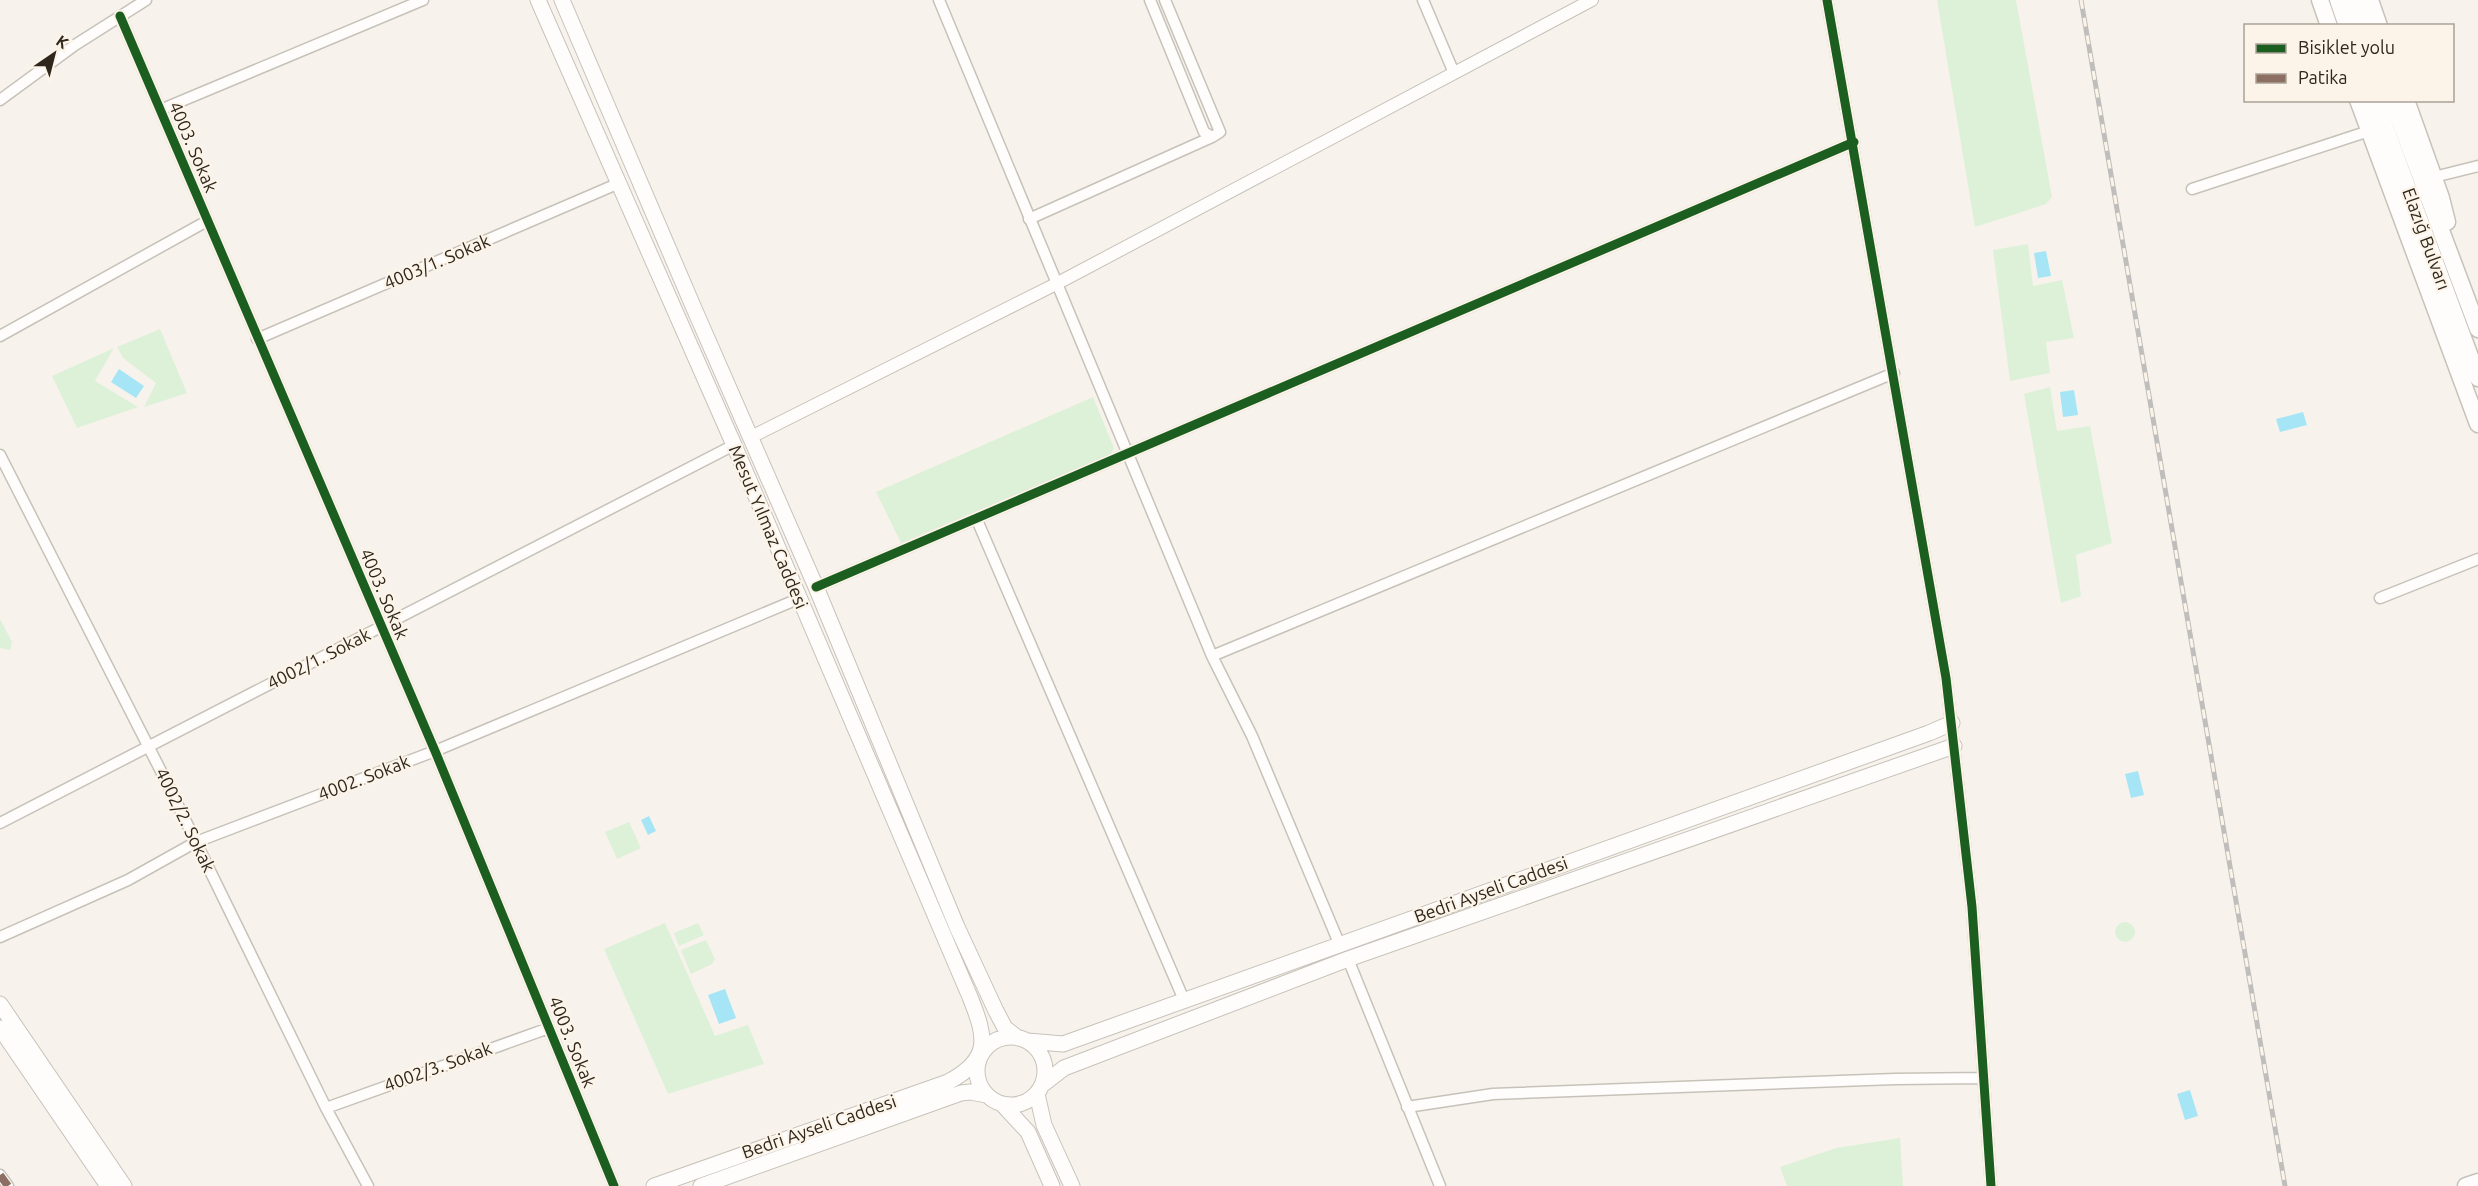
<svg xmlns="http://www.w3.org/2000/svg" width="2478" height="1186" viewBox="0 0 2478 1186" font-family="Ubuntu,sans-serif">
	<style>
		.green { fill: #ddf1d8 }
		.water { fill: #a6e5f6 }
		.lines { fill: none; stroke-linecap: round; stroke-linejoin: round }
		.minor-casing { stroke: #c7c2b9; stroke-width: 13 }
		.tertiary-casing { stroke: #c7c2b9; stroke-width: 14 }
		.secondary-casing { stroke: #c7c2b9; stroke-width: 17 }
		.primary-casing { stroke: #c7c2b9; stroke-width: 19 }
		.trunk-casing { stroke: #c7c2b9; stroke-width: 19 }
		.minor { stroke: #fefdfc; stroke-width: 10 }
		.tertiary { stroke: #fefdfc; stroke-width: 12 }
		.secondary { stroke: #fefdfc; stroke-width: 15 }
		.primary { stroke: #fefdfc; stroke-width: 16 }
		.trunk { stroke: #fefdfc; stroke-width: 16 }
		.rail-casing { stroke: #c0bebc; stroke-width: 5 }
		.rail { stroke: #fcf4e8; stroke-width: 3; stroke-dasharray: 9; stroke-linecap: butt }
		.quiet { stroke: #8d6e63; stroke-width: 8; stroke-dasharray: 15 8; stroke-linecap: butt }
		.cycleway-casing { stroke: #fcf4e8; stroke-width: 13 }
		.cycleway { stroke: #1b5e20; stroke-width: 9 }
		.labels { text-anchor: middle; stroke-width: 4.5; stroke-linejoin: round; paint-order: stroke }
		.street-label { font-size: 18px; fill: #2f271c; stroke: #fcf4e8 }
	</style>
	<rect width="100%" height="100%" fill="#f7f3ec"/>
	<path class="green" d="M1937 0H2016L2052 197 2046 204 1975 227Z
		M2028 244 2033 286 2062 280 2074 338 2046 342 2050 373 2010 381 1993 250Z
		M160 329 187 393 144 407 156 383 123 358 117 347Z
		M114 348 95 381 138 407 77 428 52 376Z
		M2050 387 2057 431 2090 426 2112 543 2076 555 2081 596 2061 603 2024 394Z
		M1093 397 1114 448 1111 454 901 543 876 492Z
		M0 619 12 642 10 650 0 648Z
		M629 822 641 848 617 859 605 832Z
		M2115 932a10 10 0 1 1 20 0a10 10 0 1 1-20 0Z
		M665 923 715 1036 748 1025 764 1064 668 1094 604 949Z
		M698 923 704 935 679 946 674 933Z
		M706 940 715 959 712 964 691 974 681 950Z
		M1900 1138 1903 1186H1787L1780 1167 1836 1148Z"/>
	<path class="water" d="M2046 251 2051 276 2038 278 2034 253Z
		M119 369 144 386 136 398 111 382Z
		M2074 390 2078 415 2063 417 2060 392Z
		M2303 412 2307 425 2280 432 2276 419Z
		M2138 771 2144 795 2131 798 2125 774Z
		M649 816 656 831 648 835 641 820Z
		M725 989 736 1018 719 1024 708 995Z
		M2190 1090 2198 1116 2185 1120 2177 1094Z"/>
	<g class="lines">
		<defs>
			<path id="minor" d="M939 0 1212 656 1252 736 1339 943
				M1150 0 1204 132 1212 137 1220 132 1165 0
				M1423 0 1454 73
				M1827 0 1946 678 1972 907 1991 1186
				M120 16 435 751 614 1186
				M0 100 75 45 146 0
				M160 110 423 0
				M2434 177 2478 166
				M2192 189 2369 131
				M1029 219 1212 137
				M0 336 207 221
				M257 339 617 184
				M0 455 168 785 326 1108 368 1186
				M977 520 1184 1000
				M816 587 1854 142
				M2380 598 2478 559
				M1212 656 1894 373
				M0 823 734 445
				M0 937 128 880 196 842 435 751 798 599
				M1348 959 1440 1186
				M1407 1107 1493 1094 1895 1079 1983 1078
				M326 1108 549 1028
				M0 1175 8 1186"/>
			<path id="tertiary" d="M751 437 1056 284 1592 0"/>
			<path id="secondary" d="M538 0 734 445 970 997C986 1037 992 1059 948 1082L654 1186
				M562 0 693 306 816 587 957 927 996 1011 1005 1028 1018 1038
				M0 1004 124 1186
				M0 1028 108 1186
				M977 1071a34 34 0 1 1 68 0a34 34 0 1 1-68 0Z
				M1028 1041 1063 1044 1929 733 1952 723
				M1042 1085 1064 1068 1348 959 1954 746
				M1037 1094 1044 1125 1072 1186
				M1002 1104 1028 1132 1052 1186
				M701 1186 961 1093 970 1092 987 1095"/>
			<path id="primary" d="M2466 1186 2478 1182"/>
			<path id="trunk" d="M2320 0 2329 26
				M2338 0 2347 26
				M2354 0 2364 26
				M2370 0 2379 26
				M2358 100 2478 424
				M2375 100 2478 378
				M2392 100 2478 329
				M2406 100 2441 198 2447 222"/>
		</defs>
		<use href="#minor" class="minor-casing"/>
		<use href="#tertiary" class="tertiary-casing"/>
		<use href="#secondary" class="secondary-casing"/>
		<use href="#primary" class="primary-casing"/>
		<use href="#trunk" class="trunk-casing"/>
		<use href="#minor" class="minor"/>
		<use href="#tertiary" class="tertiary"/>
		<use href="#secondary" class="secondary"/>
		<use href="#primary" class="primary"/>
		<use href="#trunk" class="trunk"/>
		<defs>
			<path id="rail" d="M2081 0 2285 1186"/>
		</defs>
		<use href="#rail" class="rail-casing"/>
		<use href="#rail" class="rail"/>
		<path class="quiet" d="M0 1175 8 1186"/>
		<defs>
			<path id="cycleway" d="M1827 0 1946 678 1972 907 1991 1186
				M120 16 435 751 614 1186
				M816 587 1854 142"/>
		</defs>
		<use href="#cycleway" class="cycleway-casing"/>
		<use href="#cycleway" class="cycleway"/>
	</g>
	<g class="labels">
		<g class="street-label">
			<text transform="translate(193 147) rotate(67)" y="6">4003. Sokak</text>
			<text transform="translate(2426 239) rotate(70)" y="6">Elazığ Bulvarı</text>
			<text transform="translate(437 262) rotate(-23)" y="6">4003/1. Sokak</text>
			<text transform="translate(768 527) rotate(67)" y="6">Mesut Yılmaz Caddesi</text>
			<text transform="translate(384 594) rotate(67)" y="6">4003. Sokak</text>
			<text transform="translate(319 659) rotate(-27)" y="6">4002/1. Sokak</text>
			<text transform="translate(364 778) rotate(-21)" y="6">4002. Sokak</text>
			<text transform="translate(185 820) rotate(64)" y="6">4002/2. Sokak</text>
			<text transform="translate(1491 890) rotate(-20)" y="6">Bedri Ayseli Caddesi</text>
			<text transform="translate(572 1042) rotate(68)" y="6">4003. Sokak</text>
			<text transform="translate(438 1067) rotate(-20)" y="6">4002/3. Sokak</text>
			<text transform="translate(819 1127) rotate(-19)" y="6">Bedri Ayseli Caddesi</text>
		</g>
	</g>
	<rect x="2244" y="24" width="210" height="78" fill="#fcf4e8" stroke="#aaa296" stroke-width="1.5"/>
	<rect x="2256" y="44" width="30" height="9" fill="#1b5e20" stroke="#aaa296" stroke-width="1.5"/>
	<text x="2298" y="54" font-size="18" fill="#2f271c">Bisiklet yolu</text>
	<rect x="2256" y="74" width="30" height="9" fill="#8d6e63" stroke="#aaa296" stroke-width="1.5"/>
	<text x="2298" y="84" font-size="18" fill="#2f271c">Patika</text>
	<g transform="translate(54 54) rotate(35)" stroke="#fcf4e8" stroke-width="4.5" paint-order="stroke">
	<path d="M0-4.5L10 22L0 15L-10 22Z" fill="#2f271c"/>
	<text y="-9" font-size="16" font-weight="bold" text-anchor="middle" fill="#2f271c">K</text>
	</g>
</svg>
